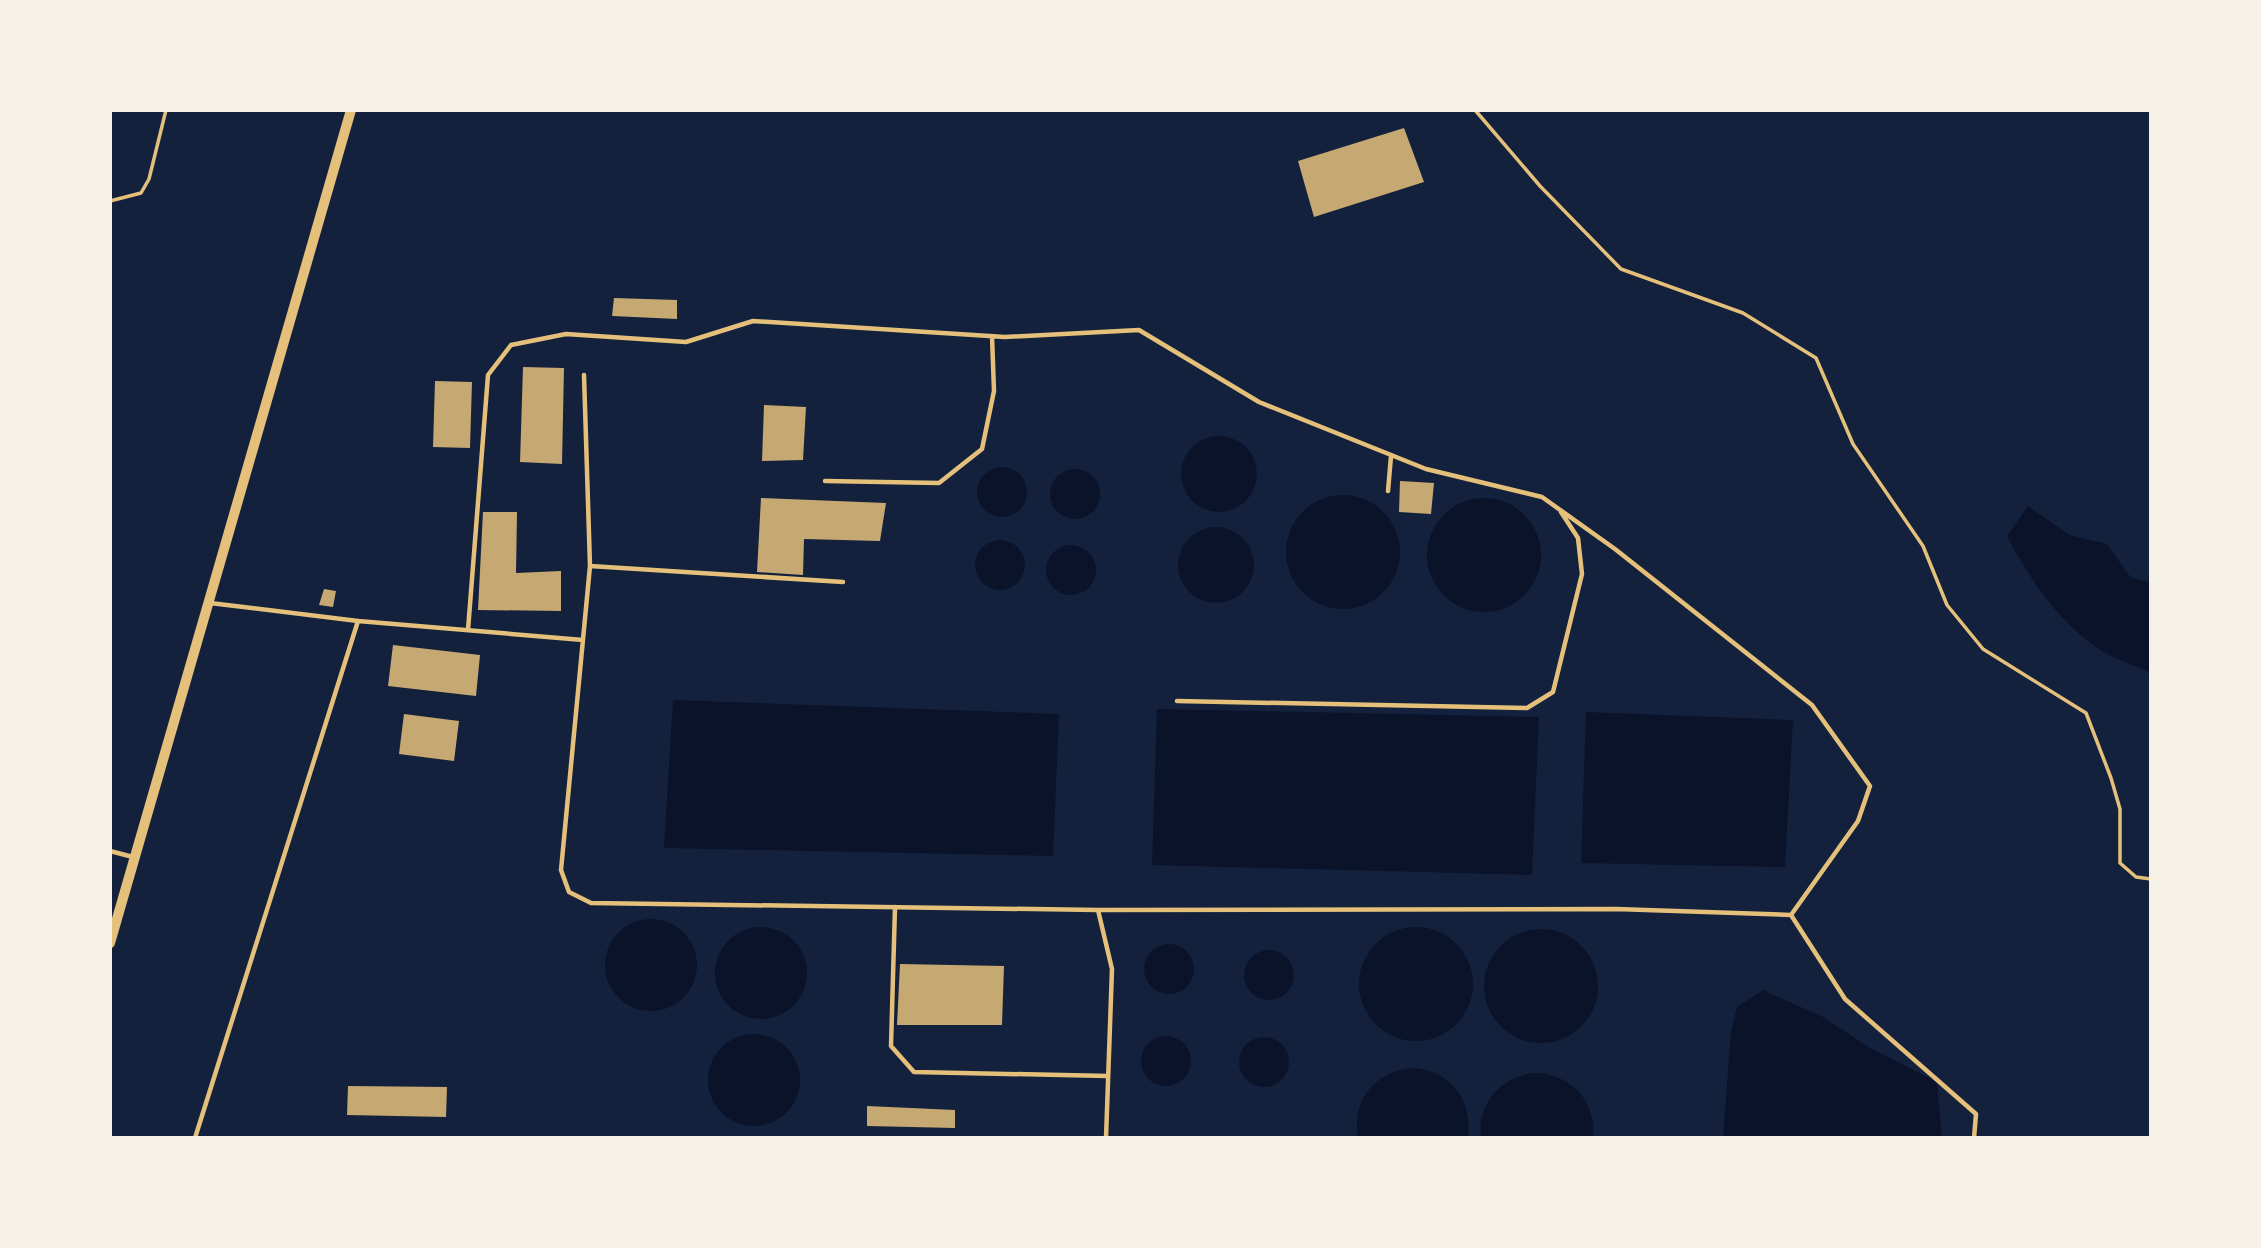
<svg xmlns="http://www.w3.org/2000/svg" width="2261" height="1248" viewBox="0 0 2261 1248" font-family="Commissioner,sans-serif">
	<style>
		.water { fill: #0b132b }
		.building { fill: #c6a872 }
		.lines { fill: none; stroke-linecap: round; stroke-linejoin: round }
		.path { stroke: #e5c07b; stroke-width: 3.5 }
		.service { stroke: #e5c07b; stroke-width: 4.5 }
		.tertiary { stroke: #e5c07b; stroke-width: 10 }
	</style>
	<rect width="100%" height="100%" fill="#14213d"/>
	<path class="water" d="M1181 474a38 38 0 1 1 76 0a38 38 0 1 1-76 0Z
		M977 492a25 25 0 1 1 50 0a25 25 0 1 1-50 0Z
		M1050 494a25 25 0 1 1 50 0a25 25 0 1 1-50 0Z
		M1286 552a57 57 0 1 1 114 0a57 57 0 1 1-114 0Z
		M1427 555a57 57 0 1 1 114 0a57 57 0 1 1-114 0Z
		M2028 506 2069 535 2107 544 2131 578 2151 582V673C2133 665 2111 658 2096 647 2056 619 2029 578 2007 536Z
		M1178 565a38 38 0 1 1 76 0a38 38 0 1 1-76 0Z
		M975 565a25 25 0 1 1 50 0a25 25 0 1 1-50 0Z
		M1046 570a25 25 0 1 1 50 0a25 25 0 1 1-50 0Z
		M673 700 1059 714 1053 856 664 848Z
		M1157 709 1539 717 1532 875 1152 865Z
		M1586 712 1793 720 1785 867 1581 863Z
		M605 965a46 46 0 1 1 92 0a46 46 0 1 1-92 0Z
		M1359 984a57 57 0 1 1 114 0a57 57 0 1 1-114 0Z
		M715 973a46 46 0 1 1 92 0a46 46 0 1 1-92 0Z
		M1484 986a57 57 0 1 1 114 0a57 57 0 1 1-114 0Z
		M1144 969a25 25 0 1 1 50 0a25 25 0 1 1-50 0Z
		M1244 975a25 25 0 1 1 50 0a25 25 0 1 1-50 0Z
		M1763 990 1823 1017 1870 1048 1937 1082 1942 1138H1723L1731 1032 1737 1007Z
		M708 1080a46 46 0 1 1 92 0a46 46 0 1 1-92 0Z
		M1141 1061a25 25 0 1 1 50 0a25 25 0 1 1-50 0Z
		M1239 1062a25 25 0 1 1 50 0a25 25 0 1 1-50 0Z
		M1415 1068C1452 1072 1473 1101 1468 1138H1358C1351 1099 1377 1069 1415 1068Z
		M1532 1073C1569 1072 1597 1100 1593 1138H1481C1477 1104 1500 1078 1532 1073Z"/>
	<path class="building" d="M1404 128 1424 182 1314 217 1298 161Z
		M614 298 677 300V319L612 316Z
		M523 367 564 368 562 464 520 462Z
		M435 381 472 382 470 448 433 447Z
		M764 405 806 407 803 460 762 461Z
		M1400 481 1434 483 1431 514 1399 512Z
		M761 498 886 503 880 541 804 539 803 575 757 572Z
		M483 512H517L516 573 561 571V611L478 610Z
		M324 589 336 591 333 607 319 605Z
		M393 645 480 655 476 696 388 686Z
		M404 714 459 721 454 761 399 754Z
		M900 964 1004 966 1002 1025H897Z
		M348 1086 447 1087 446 1117 347 1115Z
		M867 1106 955 1110V1128L867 1126Z"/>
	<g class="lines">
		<path class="path" d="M1475 110 1540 186 1621 269 1743 313 1816 358 1853 444 1923 546 1947 605 1983 649 2086 713 2111 778 2120 809V863L2136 877 2151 879
			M110 201 141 193 149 179 166 110"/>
		<path class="service" d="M584 375 590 566 561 870 569 892 591 903 1098 910 1112 969 1106 1138
			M825 481 939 483 982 449 994 391 992 336
			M1388 491 1391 456
			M590 566 843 582
			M210 603 358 621 583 640
			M468 630 488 375 511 345 566 334 686 342 753 321 1005 337 1139 330 1259 402 1426 469 1542 497 1615 549 1812 705 1870 786 1858 821 1791 915 1616 909 1098 910
			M1177 701 1527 708 1553 692 1582 574 1578 538 1561 512
			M110 851 133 857
			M895 907 891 1046 914 1072 1108 1076
			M1791 915 1845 999 1976 1114 1974 1138
			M195 1138 358 621"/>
		<path class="tertiary" d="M110 943 351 110"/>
	</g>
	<rect width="2261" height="1248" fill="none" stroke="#f6f1e7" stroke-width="224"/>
</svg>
